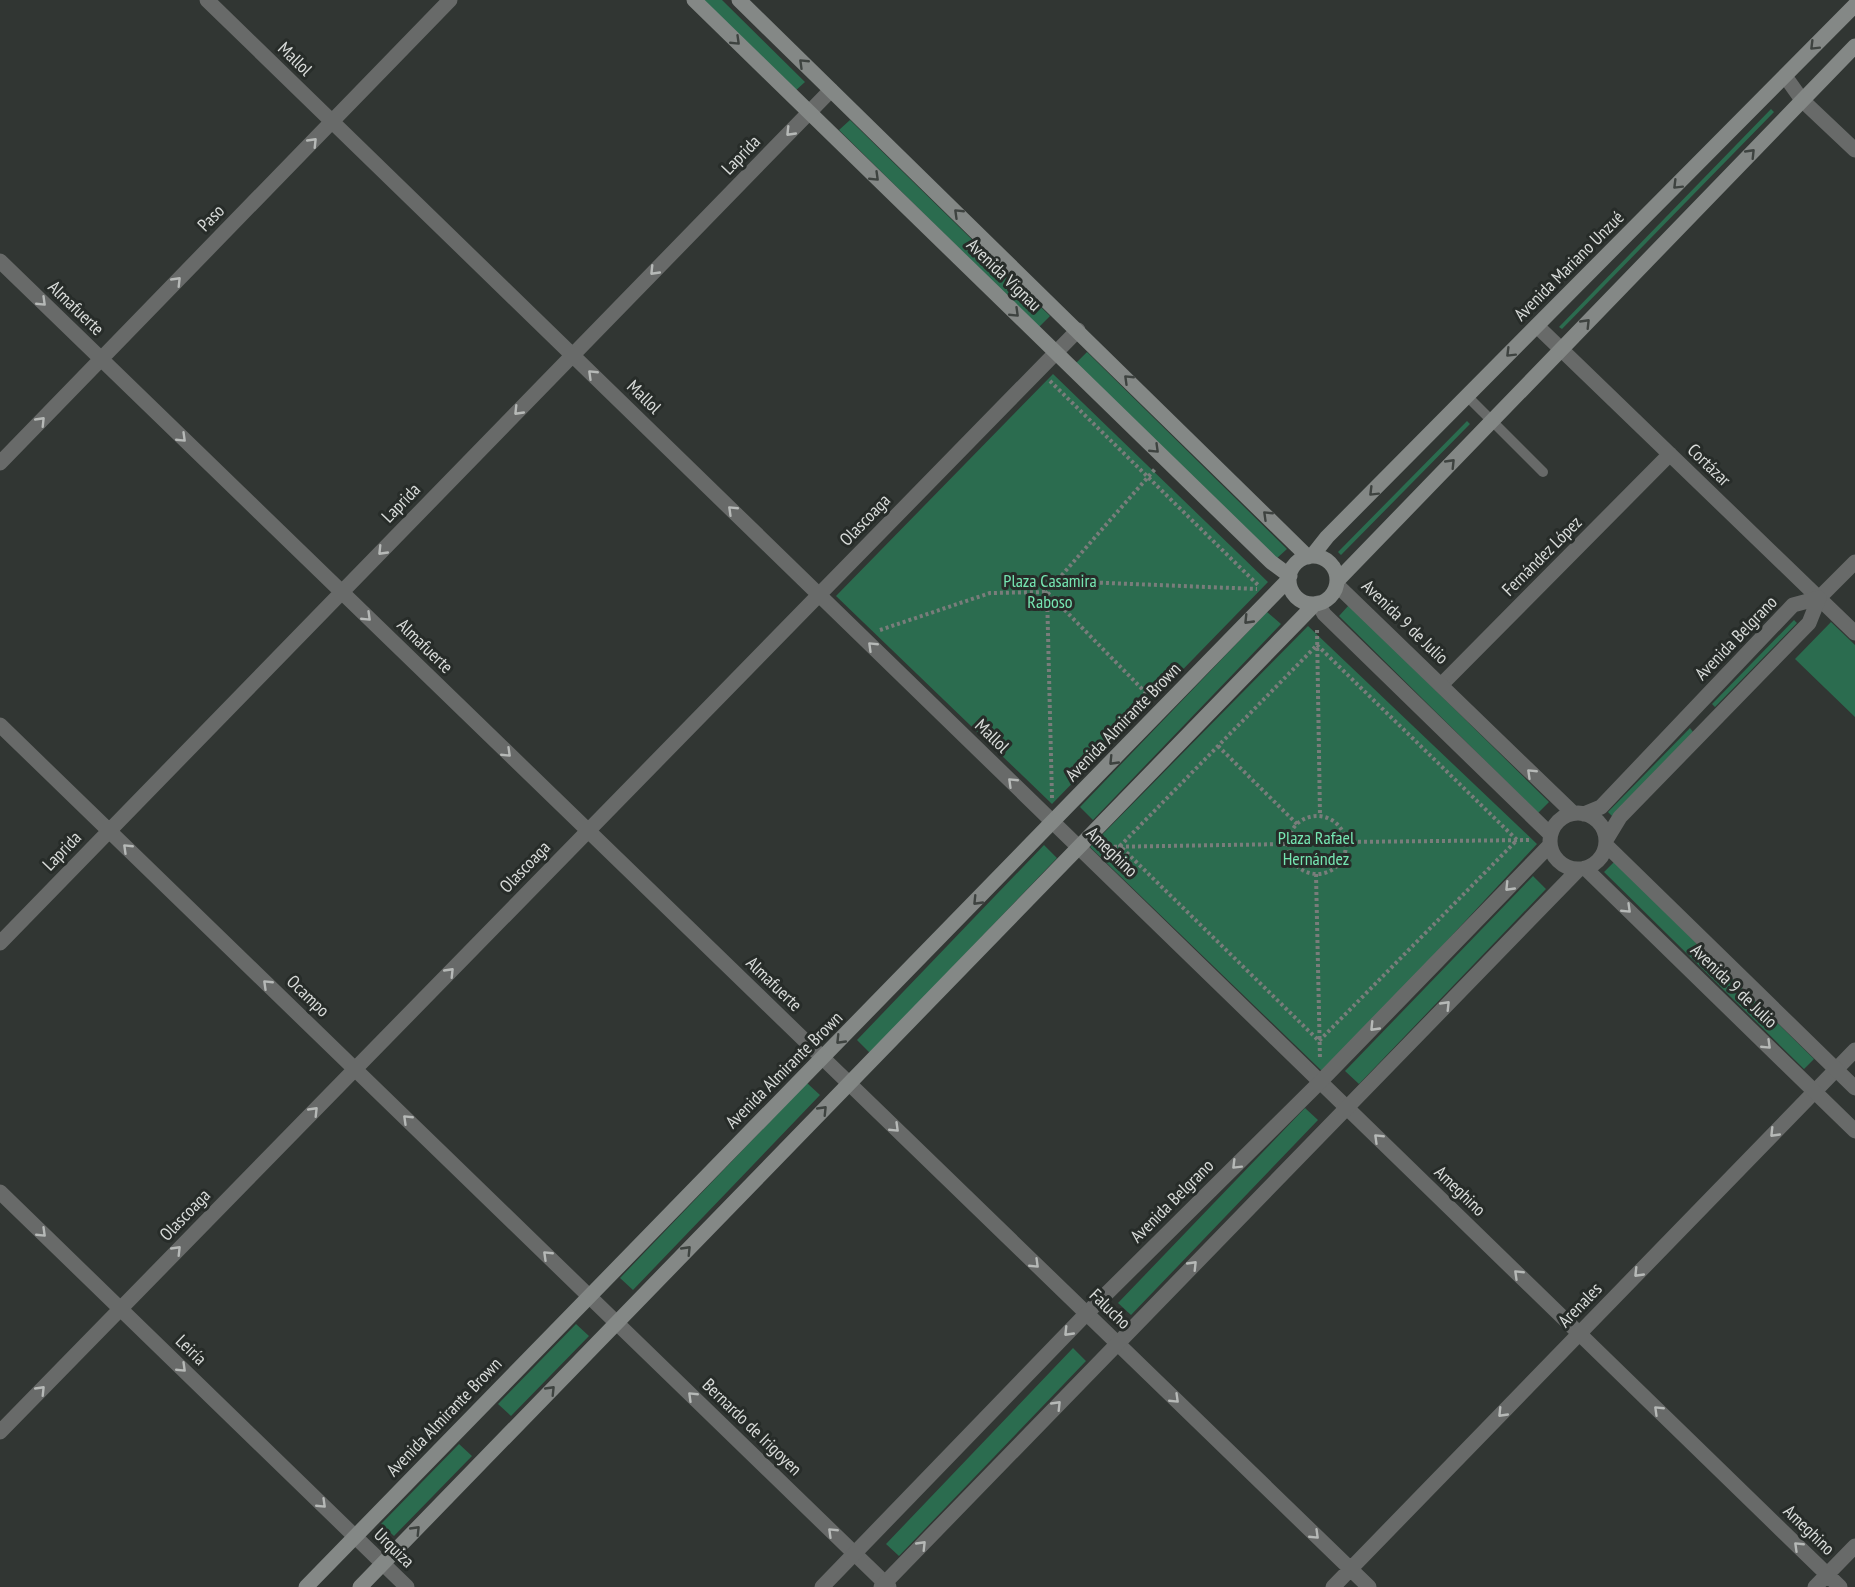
<svg xmlns="http://www.w3.org/2000/svg" width="1855" height="1587" viewBox="0 0 1855 1587" font-family="'PT Sans Narrow',sans-serif">
	<style>
		.green { fill: #2b6c4f }
		.lines { fill: none; stroke-linecap: round; stroke-linejoin: round }
		.path { stroke: #797d7b; stroke-width: 4; stroke-dasharray: 3 3; stroke-linecap: butt }
		.service { stroke: #686a69; stroke-width: 10 }
		.minor { stroke: #686a69; stroke-width: 15 }
		.tertiary { stroke: #686a69; stroke-width: 15 }
		.secondary { stroke: #848886; stroke-width: 15 }
		.oneway { stroke: #3e4340 }
		.oneway2 { stroke: #b6b9b7 }
		.labels { text-anchor: middle; stroke-width: 6; stroke-linejoin: round; paint-order: stroke }
		.street-label { font-size: 18px; fill: #d8dbd9; stroke: #272c29 }
		.park-label { font-size: 18px; fill: #76e6b2; stroke: #272c29 }
	</style>
	<rect width="100%" height="100%" fill="#313633"/>
	<path class="green" d="M701 0H722L805 82 794 92Z
		M1771 109 1774 112 1562 329 1559 327Z
		M850 120 1050 316 1039 327 839 130Z
		M1087 352 1287 549 1276 559 1076 363Z
		M1053 374 1268 582 1052 804 836 596Z
		M1467 421 1470 424 1341 555 1338 552Z
		M1349 605 1549 802 1538 813 1339 616Z
		M1267 612 1281 624 1093 820 1080 807Z
		M1794 620 1797 623 1715 707 1712 704Z
		M1831 622 1855 645V717L1795 659Z
		M1308 626 1537 844 1324 1073 1090 847Z
		M1690 728 1693 732 1612 816 1608 812Z
		M1044 845 1057 858 870 1053 857 1040Z
		M1614 862 1814 1059 1804 1069 1604 872Z
		M1533 876 1546 889 1359 1084 1345 1071Z
		M807 1083 820 1095 633 1290 620 1278Z
		M1305 1108 1318 1120 1131 1315 1118 1303Z
		M576 1324 589 1336 511 1416 498 1404Z
		M1073 1348 1086 1361 899 1556 886 1544Z
		M459 1444 472 1456 394 1536 381 1524Z"/>
	<g class="lines">
		<path class="path" d="M1050 381 1259 586
			M1058 581 1257 589
			M880 630 990 593 1047 592 1151 698
			M1317 630 1320 816
			M1317 645 1517 840 1319 1041 1120 846Z
			M1218 746 1297 824
			M1052 798 1047 592 1155 469
			M1288 845a29 29 0 1 1 58 0a29 29 0 1 1-58 0Z
			M1346 842 1532 840
			M1102 847 1288 844
			M1316 874 1320 1060"/>
		<path class="service" d="M1467 396 1543 472"/>
		<path class="minor" d="M207 0 1840 1587
			M1785 76 1802 100 1855 150
			M0 261 1369 1587
			M1537 326 1855 633
			M0 463 450 0
			M1819 598 1855 562
			M1441 685 1670 454
			M0 725 889 1587
			M0 943 831 90
			M0 1192 407 1587
			M0 1432 1078 330
			M1333 1587 1855 1050
			M1815 1587 1855 1546"/>
		<path class="tertiary" d="M1337 585 1573 813
			M1318 603 1324 614 1550 834
			M1550 841a28 28 0 1 1 56 0a28 28 0 1 1-56 0Z
			M1584 814 1601 807 1793 605 1819 598
			M1606 840 1620 817 1809 623 1819 598
			M1606 845 1855 1088
			M1585 868 1855 1131
			M822 1587 1087 1313 1320 1082 1550 845
			M881 1587 1579 869"/>
		<path class="secondary" d="M694 0 1271 562 1290 576
			M739 0 1308 557
			M1312 556 1327 537 1855 5
			M1289 580a24 24 0 1 1 48 0a24 24 0 1 1-48 0Z
			M1337 581 1855 46
			M306 1587 1289 579
			M360 1587 1315 604"/>
	</g>
	<defs><path id="oneway-chevron" d="M-2-3.5L2.5 0L-2 3.5" fill="none" stroke-width="1.6" stroke-linecap="round" stroke-linejoin="round" transform="scale(1.5)"/></defs>
	<g class="oneway">
		<use href="#oneway-chevron" transform="translate(736 41) rotate(44)"/>
		<use href="#oneway-chevron" transform="translate(1814 46) rotate(135)"/>
		<use href="#oneway-chevron" transform="translate(803 63) rotate(-136)"/>
		<use href="#oneway-chevron" transform="translate(1751 153) rotate(-46)"/>
		<use href="#oneway-chevron" transform="translate(875 177) rotate(44)"/>
		<use href="#oneway-chevron" transform="translate(1677 185) rotate(135)"/>
		<use href="#oneway-chevron" transform="translate(958 213) rotate(-136)"/>
		<use href="#oneway-chevron" transform="translate(1015 313) rotate(44)"/>
		<use href="#oneway-chevron" transform="translate(1586 323) rotate(-46)"/>
		<use href="#oneway-chevron" transform="translate(1510 353) rotate(135)"/>
		<use href="#oneway-chevron" transform="translate(1128 379) rotate(-136)"/>
		<use href="#oneway-chevron" transform="translate(1155 449) rotate(44)"/>
		<use href="#oneway-chevron" transform="translate(1451 463) rotate(-46)"/>
		<use href="#oneway-chevron" transform="translate(1373 492) rotate(135)"/>
		<use href="#oneway-chevron" transform="translate(1267 515) rotate(-136)"/>
		<use href="#oneway-chevron" transform="translate(1248 620) rotate(134)"/>
		<use href="#oneway-chevron" transform="translate(1113 761) rotate(134)"/>
		<use href="#oneway-chevron" transform="translate(977 901) rotate(134)"/>
		<use href="#oneway-chevron" transform="translate(840 1040) rotate(134)"/>
		<use href="#oneway-chevron" transform="translate(823 1110) rotate(-46)"/>
		<use href="#oneway-chevron" transform="translate(687 1250) rotate(-46)"/>
		<use href="#oneway-chevron" transform="translate(551 1390) rotate(-46)"/>
		<use href="#oneway-chevron" transform="translate(416 1530) rotate(-46)"/>
	</g>
	<g class="oneway2">
		<use href="#oneway-chevron" transform="translate(790 132) rotate(134)"/>
		<use href="#oneway-chevron" transform="translate(313 142) rotate(-46)"/>
		<use href="#oneway-chevron" transform="translate(654 271) rotate(134)"/>
		<use href="#oneway-chevron" transform="translate(177 281) rotate(-46)"/>
		<use href="#oneway-chevron" transform="translate(42 302) rotate(44)"/>
		<use href="#oneway-chevron" transform="translate(592 374) rotate(-136)"/>
		<use href="#oneway-chevron" transform="translate(518 411) rotate(134)"/>
		<use href="#oneway-chevron" transform="translate(41 421) rotate(-46)"/>
		<use href="#oneway-chevron" transform="translate(182 438) rotate(44)"/>
		<use href="#oneway-chevron" transform="translate(732 510) rotate(-136)"/>
		<use href="#oneway-chevron" transform="translate(382 551) rotate(134)"/>
		<use href="#oneway-chevron" transform="translate(367 617) rotate(44)"/>
		<use href="#oneway-chevron" transform="translate(872 646) rotate(-136)"/>
		<use href="#oneway-chevron" transform="translate(507 753) rotate(44)"/>
		<use href="#oneway-chevron" transform="translate(1531 773) rotate(-136)"/>
		<use href="#oneway-chevron" transform="translate(1012 782) rotate(-136)"/>
		<use href="#oneway-chevron" transform="translate(127 848) rotate(-136)"/>
		<use href="#oneway-chevron" transform="translate(1509 887) rotate(134)"/>
		<use href="#oneway-chevron" transform="translate(1627 909) rotate(44)"/>
		<use href="#oneway-chevron" transform="translate(450 972) rotate(-46)"/>
		<use href="#oneway-chevron" transform="translate(267 984) rotate(-136)"/>
		<use href="#oneway-chevron" transform="translate(1446 1005) rotate(-46)"/>
		<use href="#oneway-chevron" transform="translate(1374 1027) rotate(134)"/>
		<use href="#oneway-chevron" transform="translate(1767 1045) rotate(44)"/>
		<use href="#oneway-chevron" transform="translate(314 1111) rotate(-46)"/>
		<use href="#oneway-chevron" transform="translate(407 1119) rotate(-136)"/>
		<use href="#oneway-chevron" transform="translate(895 1128) rotate(44)"/>
		<use href="#oneway-chevron" transform="translate(1774 1133) rotate(134)"/>
		<use href="#oneway-chevron" transform="translate(1378 1138) rotate(-136)"/>
		<use href="#oneway-chevron" transform="translate(1236 1165) rotate(135)"/>
		<use href="#oneway-chevron" transform="translate(42 1233) rotate(44)"/>
		<use href="#oneway-chevron" transform="translate(177 1250) rotate(-46)"/>
		<use href="#oneway-chevron" transform="translate(547 1255) rotate(-136)"/>
		<use href="#oneway-chevron" transform="translate(1035 1264) rotate(44)"/>
		<use href="#oneway-chevron" transform="translate(1193 1265) rotate(-46)"/>
		<use href="#oneway-chevron" transform="translate(1638 1273) rotate(134)"/>
		<use href="#oneway-chevron" transform="translate(1518 1274) rotate(-136)"/>
		<use href="#oneway-chevron" transform="translate(1068 1332) rotate(134)"/>
		<use href="#oneway-chevron" transform="translate(182 1368) rotate(44)"/>
		<use href="#oneway-chevron" transform="translate(41 1390) rotate(-46)"/>
		<use href="#oneway-chevron" transform="translate(692 1396) rotate(-136)"/>
		<use href="#oneway-chevron" transform="translate(1175 1399) rotate(44)"/>
		<use href="#oneway-chevron" transform="translate(1057 1405) rotate(-46)"/>
		<use href="#oneway-chevron" transform="translate(1658 1410) rotate(-136)"/>
		<use href="#oneway-chevron" transform="translate(1502 1413) rotate(134)"/>
		<use href="#oneway-chevron" transform="translate(322 1504) rotate(44)"/>
		<use href="#oneway-chevron" transform="translate(832 1532) rotate(-136)"/>
		<use href="#oneway-chevron" transform="translate(1315 1535) rotate(44)"/>
		<use href="#oneway-chevron" transform="translate(922 1545) rotate(-46)"/>
		<use href="#oneway-chevron" transform="translate(1798 1546) rotate(-136)"/>
	</g>
	<g class="labels">
		<g class="street-label">
			<text transform="translate(295 59) rotate(44)" y="6">Mallol</text>
			<text transform="translate(741 155) rotate(-46)" y="6">Laprida</text>
			<text transform="translate(211 218) rotate(-46)" y="6">Paso</text>
			<text transform="translate(1569 266) rotate(-45)" y="6">Avenida Mariano Unzué</text>
			<text transform="translate(1004 275) rotate(44)" y="6">Avenida Vignau</text>
			<text transform="translate(76 308) rotate(44)" y="6">Almafuerte</text>
			<text transform="translate(644 397) rotate(44)" y="6">Mallol</text>
			<text transform="translate(1709 465) rotate(44)" y="6">Cortázar</text>
			<text transform="translate(401 503) rotate(-46)" y="6">Laprida</text>
			<text transform="translate(865 520) rotate(-46)" y="6">Olascoaga</text>
			<text transform="translate(1542 556) rotate(-45)" y="6">Fernández López</text>
			<text transform="translate(1405 622) rotate(44)" y="6">Avenida 9 de Julio</text>
			<text transform="translate(1736 638) rotate(-46)" y="6">Avenida Belgrano</text>
			<text transform="translate(425 646) rotate(44)" y="6">Almafuerte</text>
			<text transform="translate(1123 722) rotate(-46)" y="6">Avenida Almirante Brown</text>
			<text transform="translate(992 736) rotate(44)" y="6">Mallol</text>
			<text transform="translate(62 851) rotate(-46)" y="6">Laprida</text>
			<text transform="translate(1112 852) rotate(44)" y="6">Ameghino</text>
			<text transform="translate(525 867) rotate(-46)" y="6">Olascoaga</text>
			<text transform="translate(774 984) rotate(44)" y="6">Almafuerte</text>
			<text transform="translate(1734 986) rotate(44)" y="6">Avenida 9 de Julio</text>
			<text transform="translate(308 996) rotate(44)" y="6">Ocampo</text>
			<text transform="translate(784 1070) rotate(-45)" y="6">Avenida Almirante Brown</text>
			<text transform="translate(1460 1191) rotate(44)" y="6">Ameghino</text>
			<text transform="translate(1172 1201) rotate(-45)" y="6">Avenida Belgrano</text>
			<text transform="translate(185 1215) rotate(-46)" y="6">Olascoaga</text>
			<text transform="translate(1580 1305) rotate(-46)" y="6">Arenales</text>
			<text transform="translate(1110 1309) rotate(44)" y="6">Falucho</text>
			<text transform="translate(191 1350) rotate(44)" y="6">Leiría</text>
			<text transform="translate(444 1417) rotate(-46)" y="6">Avenida Almirante Brown</text>
			<text transform="translate(752 1427) rotate(44)" y="6">Bernardo de Irigoyen</text>
			<text transform="translate(1809 1530) rotate(44)" y="6">Ameghino</text>
			<text transform="translate(394 1548) rotate(44)" y="6">Urquiza</text>
		</g>
		<g class="park-label">
			<text x="1050" y="587">Plaza Casamira<tspan x="1050" dy="21">Raboso</tspan></text>
			<text x="1316" y="844">Plaza Rafael<tspan x="1316" dy="21">Hernández</tspan></text>
		</g>
	</g>
</svg>
